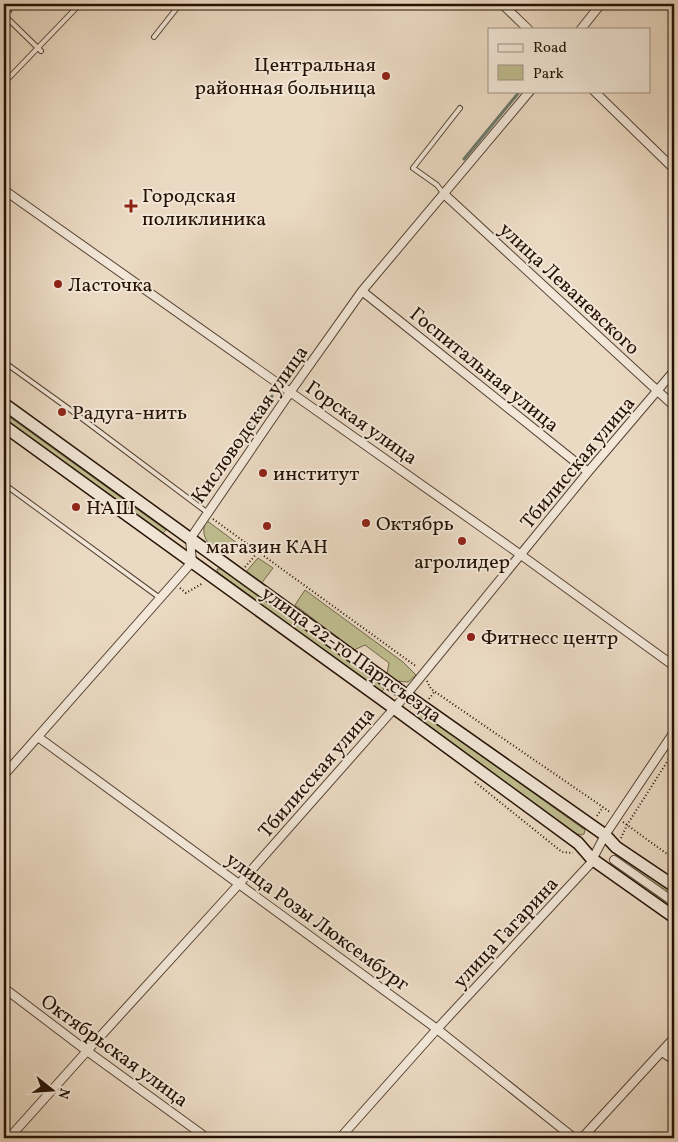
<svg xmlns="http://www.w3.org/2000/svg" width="678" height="1142" viewBox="0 0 678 1142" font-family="Vollkorn,serif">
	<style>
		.green { fill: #bebd8f; stroke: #72674a }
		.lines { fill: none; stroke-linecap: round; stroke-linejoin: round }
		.stream { stroke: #6a776c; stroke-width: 3 }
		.lane-casing { stroke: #564334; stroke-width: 6 }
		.street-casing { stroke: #564334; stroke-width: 10 }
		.secondary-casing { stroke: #251104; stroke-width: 14 }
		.path { stroke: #251104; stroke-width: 2; stroke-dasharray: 1 2.5; stroke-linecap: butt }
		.lane { stroke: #f2e7d8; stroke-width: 4 }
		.street { stroke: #f2e7d8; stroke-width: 8 }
		.secondary { stroke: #f2e7d8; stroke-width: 11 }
		.poi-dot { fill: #8f2418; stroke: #f2e7d8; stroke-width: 2 }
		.labels { text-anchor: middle; stroke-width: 4; stroke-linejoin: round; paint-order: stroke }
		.poi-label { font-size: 20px; fill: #251104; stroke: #f2e7d8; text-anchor: start }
		.street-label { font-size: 20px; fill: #251104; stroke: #f2e7d8 }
	</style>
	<rect width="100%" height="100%" fill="#ebdac3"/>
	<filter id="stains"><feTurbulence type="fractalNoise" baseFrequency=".004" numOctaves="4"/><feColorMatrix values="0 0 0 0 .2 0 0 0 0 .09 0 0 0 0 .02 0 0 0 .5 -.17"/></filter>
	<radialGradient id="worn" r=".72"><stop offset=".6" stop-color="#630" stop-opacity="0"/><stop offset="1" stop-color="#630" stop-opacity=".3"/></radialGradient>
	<path class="green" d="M4 413 166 530 161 535 4 421Z
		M206 520 237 543 230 553 220 546 214 548C203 540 202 531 206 520Z
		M258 558 273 568 261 584 246 572Z
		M217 569H222L377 680 384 689 381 692 218 573Z
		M305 590 403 662 416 675 408 682 395 681 387 674 389 663 365 645 354 650 295 605Z
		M417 712 423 714 585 830 584 834 582 835 577 834 418 719 416 717V714Z
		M617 853 674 893V900L616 858 615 855Z
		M612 862 674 907V913L607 865Z"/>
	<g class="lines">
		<path class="stream" d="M464 159 520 91
			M221 466 272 396"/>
		<defs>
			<path id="lane" d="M4 15 41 51
				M154 37 180 4
				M4 83 80 4
				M444 194 437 185 413 168 460 108
				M4 362 72 411 208 513
				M4 484 160 598"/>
			<path id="street" d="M502 4 528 29
				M581 29 601 4
				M594 91 674 169
				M4 190 521 555 674 666
				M444 194 674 406
				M362 291 588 472
				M38 737 437 1029 574 1138
				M4 775 192 562 190 539 291 391 362 291 530 91
				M614 860 674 902
				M4 988 87 1051 207 1138
				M662 1052 674 1060
				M9 1138 87 1051 240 883 406 695 588 472 674 371
				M340 1138 437 1029 590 864 605 835 674 732
				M582 1138 674 1038"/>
			<path id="secondary" d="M4 404 406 695 605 835 616 847 674 886
				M4 426 394 708 578 843 592 859 674 917"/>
		</defs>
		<use href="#lane" class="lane-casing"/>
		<use href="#street" class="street-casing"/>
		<use href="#secondary" class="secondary-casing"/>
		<path class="path" d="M11 12 18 4
			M213 519 417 667
			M245 567 258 552
			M180 588 186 593 203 583
			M427 681 431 689 610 812
			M429 699 435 691
			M475 782 562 852 573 853
			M597 816 603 807
			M623 822 674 859
			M621 838 627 825 674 751"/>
		<use href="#lane" class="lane"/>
		<use href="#street" class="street"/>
		<use href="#secondary" class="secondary"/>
	</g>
	<g class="poi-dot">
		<circle cx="386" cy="76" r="5"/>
		<path d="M128.5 198.5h5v5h5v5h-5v5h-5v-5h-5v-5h5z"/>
		<circle cx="58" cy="284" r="5"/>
		<circle cx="62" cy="412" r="5"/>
		<circle cx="263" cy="473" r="5"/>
		<circle cx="76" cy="507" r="5"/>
		<circle cx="366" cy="523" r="5"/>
		<circle cx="267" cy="526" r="5"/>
		<circle cx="462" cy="541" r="5"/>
		<circle cx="471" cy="637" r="5"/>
	</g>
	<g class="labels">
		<g class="poi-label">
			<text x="376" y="71" text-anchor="end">Центральная<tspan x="376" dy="23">районная больница</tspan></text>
			<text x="142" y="202">Городская<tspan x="142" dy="23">поликлиника</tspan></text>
			<text x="68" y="291">Ласточка</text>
			<text x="72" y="419">Радуга-нить</text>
			<text x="273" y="480">институт</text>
			<text x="86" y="514">НАШ</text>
			<text x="376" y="530">Октябрь</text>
			<text x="267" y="553" text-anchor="middle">магазин КАН</text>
			<text x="462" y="568" text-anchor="middle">агролидер</text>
			<text x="481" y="644">Фитнесс центр</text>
		</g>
		<g class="street-label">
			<text transform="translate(570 288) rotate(43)" y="7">улица Леваневского</text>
			<text transform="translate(485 369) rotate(39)" y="7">Госпитальная улица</text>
			<text transform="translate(362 422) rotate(35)" y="7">Горская улица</text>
			<text transform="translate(249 424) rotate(-55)" y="7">Кисловодская улица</text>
			<text transform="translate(577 462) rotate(-50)" y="7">Тбилисская улица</text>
			<text transform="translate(352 654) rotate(36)" y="7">улица 22-го Партсъезда</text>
			<text transform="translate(316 772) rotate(-49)" y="7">Тбилисская улица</text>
			<text transform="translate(318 921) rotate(36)" y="7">улица Розы Люксембург</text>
			<text transform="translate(505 932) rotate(-47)" y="7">улица Гагарина</text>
			<text transform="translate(115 1050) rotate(36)" y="7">Октябрьская улица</text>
		</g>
	</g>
	<rect width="678" height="1142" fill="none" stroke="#ebdac3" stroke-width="20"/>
	<rect x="5" y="5" width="668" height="1132" fill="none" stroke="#251104" stroke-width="2.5"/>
	<rect x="10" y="10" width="658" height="1122" fill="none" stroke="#251104"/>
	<rect x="488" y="28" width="162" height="65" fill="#f2e7d8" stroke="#a09183"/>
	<rect x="498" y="44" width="25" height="8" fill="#f2e7d8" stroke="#a09183"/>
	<text x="533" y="52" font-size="15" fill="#251104">Road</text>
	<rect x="498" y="65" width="25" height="15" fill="#bebd8f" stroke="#a09183"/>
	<text x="533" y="78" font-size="15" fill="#251104">Park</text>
	<g transform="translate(52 1090) rotate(107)" stroke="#f2e7d8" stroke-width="4" paint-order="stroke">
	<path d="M0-4L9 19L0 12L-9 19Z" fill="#251104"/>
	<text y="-8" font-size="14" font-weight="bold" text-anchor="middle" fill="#251104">N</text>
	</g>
	<rect width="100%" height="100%" filter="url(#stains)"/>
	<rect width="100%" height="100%" fill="url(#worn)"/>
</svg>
